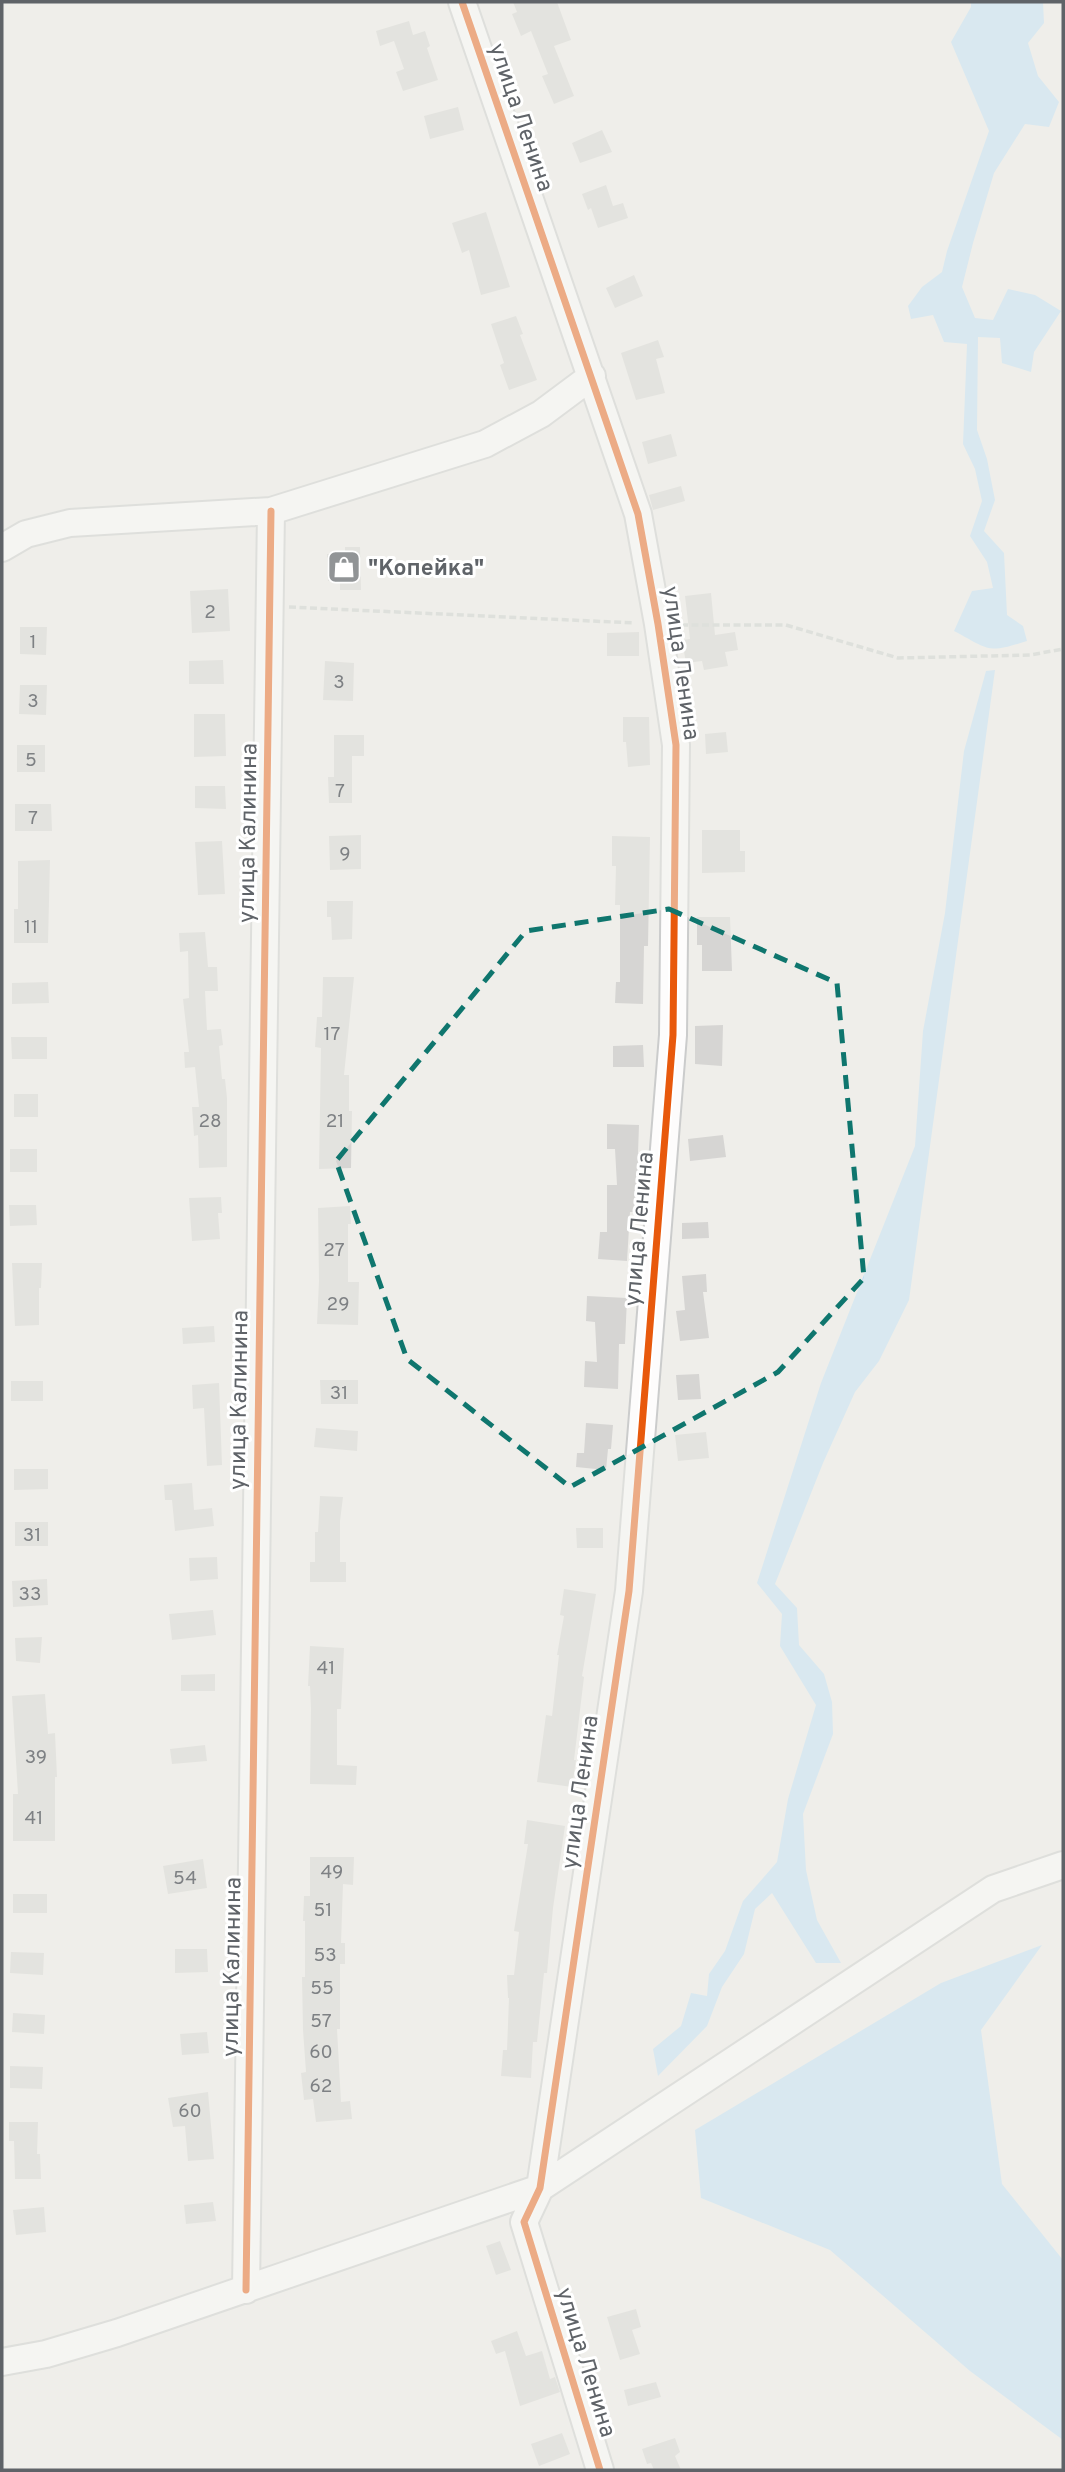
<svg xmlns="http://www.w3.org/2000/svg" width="1065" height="2472" viewBox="0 0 1065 2472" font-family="Overpass,sans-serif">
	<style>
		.water { fill: #bfe0f9 }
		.building { fill: #d6d5d3 }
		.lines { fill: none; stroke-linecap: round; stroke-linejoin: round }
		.minor-casing { stroke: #cbcccc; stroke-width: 30 }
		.path { stroke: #cacfcc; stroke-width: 3.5; stroke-dasharray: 7 3.5; stroke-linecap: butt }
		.minor { stroke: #fdfcfc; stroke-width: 26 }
		.cycleway-casing { stroke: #fff; stroke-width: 11 }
		.cycleway { stroke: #e8590c; stroke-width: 7 }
		.marked { fill: none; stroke: #0f766e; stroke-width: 5; stroke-dasharray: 14 9; stroke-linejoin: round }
		.labels { text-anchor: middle; stroke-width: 6; stroke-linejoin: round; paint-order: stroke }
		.number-label { font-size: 19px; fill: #7e8184 }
		.street-label { font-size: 23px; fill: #5f6368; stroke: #fff }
		.poi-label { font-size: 23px; font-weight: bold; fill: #5f6368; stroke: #fff; text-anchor: start }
	</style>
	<rect width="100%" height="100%" fill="#efeeea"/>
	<path class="water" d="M971 2H1043L1044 23 1028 43 1038 76 1059 102 1049 127 1025 124 994 173 973 243 962 287 975 318 993 320 1008 289 1035 295 1061 311 1034 352 1031 372 1002 363 1000 338 978 337 977 430 987 459 995 500 984 531 1004 553 1007 615 1023 626 1027 641C987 654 990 650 954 631L972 591 993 588 987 562 970 536 982 501 975 469 963 444 967 344 944 342 933 315 911 319 908 306 922 287 942 272 947 251 989 131 951 42 971 7Z
		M995 670 909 1300 879 1361 855 1392 823 1463 775 1584 797 1608 799 1645 824 1674 832 1702 833 1734 803 1814 806 1870 817 1920 841 1963H816L772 1893 755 1909 744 1954 722 1987 707 2026 658 2076 653 2049 681 2026 691 1993 707 1996 709 1974 725 1951 743 1901 777 1862 788 1799 816 1705 780 1646 782 1614 757 1583 821 1383 915 1146 923 1031 945 913 964 751 986 671Z
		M1042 1945 981 2030 1002 2184 1063 2260V2440L970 2371 830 2250 701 2198 695 2130 941 1983Z"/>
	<path class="building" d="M513 2H557L571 40 554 46 574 96 554 104 542 76 548 74 531 31 521 36 512 14 517 12Z
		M409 21 413 35 425 31 430 46 427 48 438 80 403 91 396 72 404 69 394 41 380 46 376 31Z
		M458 107 464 130 430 139 424 116Z
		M602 130 612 152 580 163 572 143Z
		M606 185 613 206 623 203 628 218 598 228 591 208 588 210 582 194Z
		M486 212 510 287 481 295 469 250 462 253 452 223Z
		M634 275 643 296 615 308 606 288Z
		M516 316 523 334 520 335 537 380 509 390 500 365 504 363 491 324Z
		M658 340 664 357 656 359 665 393 636 400 621 353Z
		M671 434 677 456 648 464 642 442Z
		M681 486 685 501 653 510 649 495Z
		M345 547H360L361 590H340V581H328L327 554H345Z
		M228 589 230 631 192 633 190 591Z
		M711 593 715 635 735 632 738 650 725 652 728 666 704 670 702 661 686 663 682 640 690 639 685 596Z
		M20 627H47L46 655 20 654Z
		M639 632V656H607V633Z
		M223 660 224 684H189V661Z
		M325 661 354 663 353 701 323 700Z
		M20 685H47L46 715 19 714Z
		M194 714H225L226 756 194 757Z
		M623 717H649L650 765 628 767 626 742H623Z
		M726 732 728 752 706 754 705 734Z
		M334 735H364V756H352V803H329L328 777H334Z
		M17 745H45V772H17Z
		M195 786H225L226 809 195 808Z
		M15 804H51L52 831H15Z
		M702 830H740V851H745V872L702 873Z
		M361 835V869L330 870 329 836Z
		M612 836 650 837 648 946H644L643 1004 615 1003 616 982H620V905H615L616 866H612Z
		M222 841 225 894 198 895 195 842Z
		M50 860 48 943H14V909H18V861Z
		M327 901H353L352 939 332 940 331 917H327Z
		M697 917H730L732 971H702V945H697Z
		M205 932 208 967H217L218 991H205L207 1030 221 1029 223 1045 219 1046 222 1079H225L227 1098V1167L199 1168 198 1135 194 1136 192 1107H199L195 1067 185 1068 184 1052H189L183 999 189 998 188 951 180 952 179 933Z
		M323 977H354L344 1075H349V1111H352L351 1168 319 1169 321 1048 315 1047 317 1017H322Z
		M48 982 49 1003 12 1004V983Z
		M723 1025 722 1066 695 1064V1026Z
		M11 1037H47V1059H12Z
		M643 1045 644 1067H613V1046Z
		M14 1094H38V1117H14Z
		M607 1124 639 1125 638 1153H642L643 1175H639V1212H630L627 1261 598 1259 600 1232H607V1185H617L615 1149H607Z
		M723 1135 726 1157 690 1161 688 1139Z
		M10 1149H37V1172H10Z
		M221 1197 222 1213H218L220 1239 192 1241 189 1198Z
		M9 1205H36L37 1225 10 1226Z
		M350 1206 351 1224H348V1282H359L358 1325 317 1324 319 1281 318 1208Z
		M708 1222 709 1238 682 1239V1223Z
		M12 1263H42L41 1288H39V1325L15 1326Z
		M706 1274 707 1292H703L709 1338 680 1341 676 1311 685 1310 682 1276Z
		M587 1296 627 1298 625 1344H619L618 1389 584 1387 585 1361 597 1362 595 1322 586 1321Z
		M214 1326 215 1342 183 1344 182 1328Z
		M699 1374 701 1399 678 1400 676 1375Z
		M320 1380H358V1404H321Z
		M11 1381H43V1401H11Z
		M219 1383 222 1465 207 1466 204 1408 193 1409 192 1385Z
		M586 1423 613 1425 611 1449H608L606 1470 576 1467 577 1453H584Z
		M316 1428 358 1431 357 1451 314 1447Z
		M706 1432 709 1458 678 1461 675 1435Z
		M14 1469H48V1489L14 1490Z
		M192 1483 194 1510 212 1508 214 1526 175 1531 172 1500H165L164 1485Z
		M320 1496 343 1497 340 1521V1562H346V1582H310V1562H315V1532H318Z
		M15 1522H48V1546H15Z
		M576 1528H603V1548H577Z
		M217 1557 218 1579 190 1581 189 1558Z
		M47 1579 48 1605 13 1607 12 1581Z
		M564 1589 596 1594 582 1676 584 1677 574 1760H576L572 1787 537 1782 546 1715 552 1716 559 1655H557L564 1616 560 1615Z
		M213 1610 216 1635 172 1640 169 1614Z
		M42 1637 40 1663 16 1661 15 1638Z
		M310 1646 344 1648 341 1709H337V1765L357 1766 356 1785 310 1784 311 1709 310 1686H308Z
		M215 1674V1691H181V1675Z
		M45 1694 48 1734 55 1733 57 1777H55V1841H13V1794H18L12 1696Z
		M205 1745 207 1761 172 1764 170 1749Z
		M527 1820 565 1826 553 1908 547 1973H544L537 2042H533L531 2078 501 2076 503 2050H507L509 1998H508L507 1975H514L519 1932 514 1931 528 1844H524Z
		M310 1857H354L353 1885 343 1884 341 1943H345V1964H340V2029H337L341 2102 350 2101 352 2119 316 2122 313 2099 304 2100 301 2073 306 2072 303 2030 302 1977H305V1921H303L304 1896H310Z
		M203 1859 207 1888 168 1894 163 1866Z
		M13 1894H47V1913H13Z
		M175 1949H207L208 1972 175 1973Z
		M11 1952 44 1953 43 1975 10 1973Z
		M13 2013 45 2015 44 2034 12 2032Z
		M207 2032 209 2053 182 2055 180 2034Z
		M10 2066 43 2067 42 2089 10 2088Z
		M208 2092 214 2159 188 2161 185 2126 173 2127 168 2098Z
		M9 2122H38L37 2154H40L41 2179H15L14 2141H9Z
		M213 2202 216 2221 186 2224 184 2205Z
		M44 2207 46 2232 16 2235 13 2210Z
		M500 2241 511 2270 496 2275 486 2246Z
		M636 2309 641 2327 632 2330 640 2354 620 2360 607 2317Z
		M517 2331 526 2356 542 2351 550 2379 555 2377 560 2392 520 2406 505 2351 496 2354 491 2341Z
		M656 2382 661 2397 628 2406 624 2390Z
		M562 2433 570 2454 539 2466 531 2444Z
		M675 2438 680 2452 675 2456 681 2470H654L651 2463 647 2464 642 2449Z"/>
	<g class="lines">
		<defs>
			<path id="minor" d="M462 2 638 514 658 624 676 745 673 1035 629 1591 540 2188 524 2222 600 2470
				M2 548 26 534 70 523 271 511 485 444 541 414 592 376
				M246 2290 271 511
				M2 2362 46 2354 117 2333 540 2188 993 1889 1063 1865"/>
		</defs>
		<use href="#minor" class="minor-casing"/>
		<path class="path" d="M289 607 635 623
			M681 625H786L898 658 1030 655 1063 649"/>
		<use href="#minor" class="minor"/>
		<defs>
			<path id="cycleway" d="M462 2 638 514 658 624 676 745 673 1035 629 1591 540 2188 524 2222 600 2470
				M246 2290 271 511"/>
		</defs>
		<use href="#cycleway" class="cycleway-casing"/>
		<use href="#cycleway" class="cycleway"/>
	</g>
	<path d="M0 0H1065V2472H0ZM669 909 837 983 864 1278 778 1372 570 1487 407 1359 336 1161 526 931Z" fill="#efeeea" fill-opacity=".55" fill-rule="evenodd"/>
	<path class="marked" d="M669 909 837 983 864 1278 778 1372 570 1487 407 1359 336 1161 526 931Z"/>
	<defs>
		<symbol id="shop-square" viewBox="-11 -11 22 22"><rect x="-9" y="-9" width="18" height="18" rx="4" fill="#919496" stroke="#fff"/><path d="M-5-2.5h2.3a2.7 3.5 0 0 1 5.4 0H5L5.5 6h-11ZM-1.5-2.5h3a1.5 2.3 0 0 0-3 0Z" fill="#fff"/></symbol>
	</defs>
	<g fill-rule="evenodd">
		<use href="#shop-square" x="325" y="548" width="38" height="38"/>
	</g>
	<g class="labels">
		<g class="number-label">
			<text x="210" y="618">2</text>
			<text x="33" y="648">1</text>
			<text x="339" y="688">3</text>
			<text x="33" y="707">3</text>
			<text x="31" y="766">5</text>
			<text x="340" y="797">7</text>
			<text x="33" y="824">7</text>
			<text x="345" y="860">9</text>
			<text x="31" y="933">11</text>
			<text x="332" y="1040">17</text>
			<text x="210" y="1127">28</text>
			<text x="335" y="1127">21</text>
			<text x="334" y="1256">27</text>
			<text x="338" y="1310">29</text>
			<text x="339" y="1399">31</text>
			<text x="32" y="1541">31</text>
			<text x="30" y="1600">33</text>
			<text x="326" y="1674">41</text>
			<text x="36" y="1763">39</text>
			<text x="34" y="1824">41</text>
			<text x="332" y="1878">49</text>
			<text x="185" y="1884">54</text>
			<text x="323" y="1916">51</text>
			<text x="325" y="1961">53</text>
			<text x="322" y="1994">55</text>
			<text x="321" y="2027">57</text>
			<text x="321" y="2058">60</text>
			<text x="321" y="2092">62</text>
			<text x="190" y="2117">60</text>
		</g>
		<g class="street-label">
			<text transform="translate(522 117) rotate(71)" y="8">улица Ленина</text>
			<text transform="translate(682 663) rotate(82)" y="8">улица Ленина</text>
			<text transform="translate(247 833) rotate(-89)" y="8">улица Калинина</text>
			<text transform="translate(638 1229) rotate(-85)" y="8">улица Ленина</text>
			<text transform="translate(238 1400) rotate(-89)" y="8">улица Калинина</text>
			<text transform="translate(579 1792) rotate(-82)" y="8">улица Ленина</text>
			<text transform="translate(231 1967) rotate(-89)" y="8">улица Калинина</text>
			<text transform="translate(587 2362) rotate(73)" y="8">улица Ленина</text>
		</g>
		<g class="poi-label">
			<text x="368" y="575">"Копейка"</text>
		</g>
	</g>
	<rect width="1065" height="2472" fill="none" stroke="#5f6368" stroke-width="7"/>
</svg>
